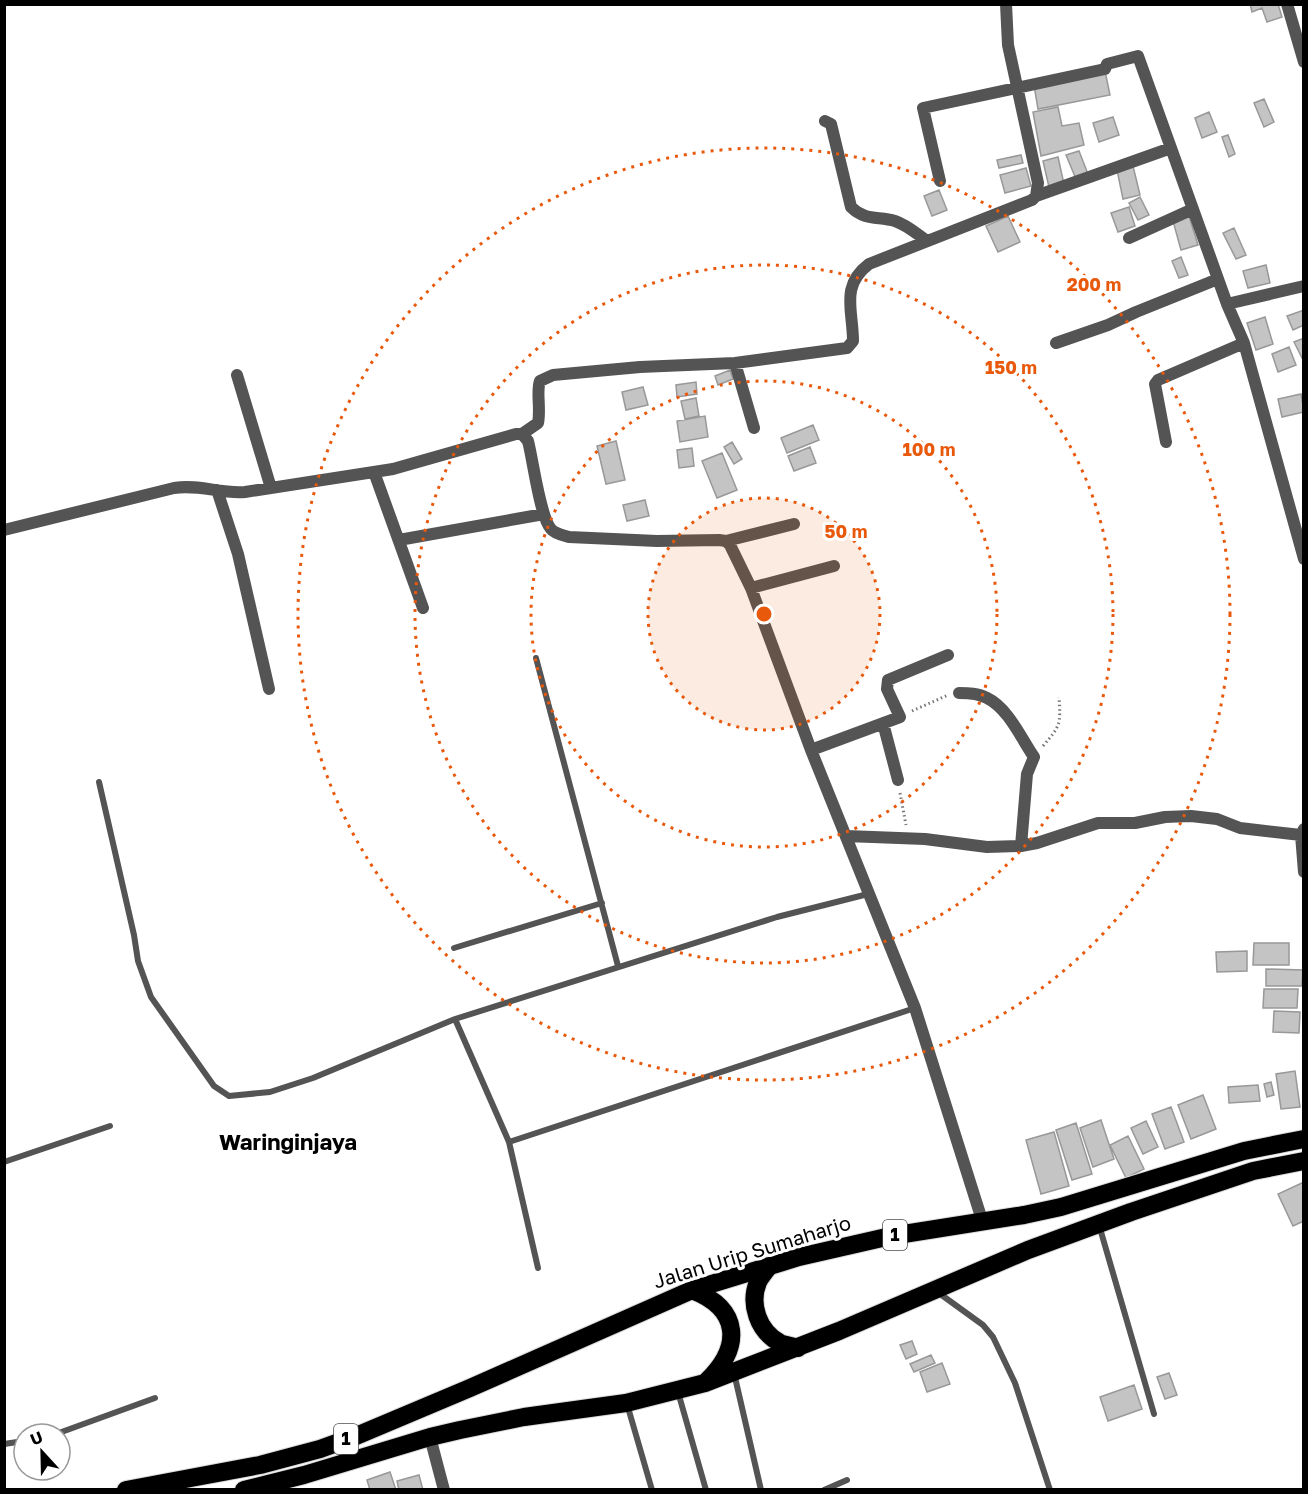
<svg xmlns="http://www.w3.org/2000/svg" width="1308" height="1494" viewBox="0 0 1308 1494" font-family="'Golos Text',sans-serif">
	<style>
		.building { fill: #c4c4c4; stroke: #989898; stroke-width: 1.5 }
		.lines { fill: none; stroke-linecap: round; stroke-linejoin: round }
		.highway-casing { stroke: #dbdbdb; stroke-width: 20 }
		.path { stroke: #767676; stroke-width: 3; stroke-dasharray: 1.5 3; stroke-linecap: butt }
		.lane { stroke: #545454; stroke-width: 6 }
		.street { stroke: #545454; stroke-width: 12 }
		.highway { stroke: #000; stroke-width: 18 }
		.ring { fill: none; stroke: #e8590c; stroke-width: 3; stroke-dasharray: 3 6 }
		.labels { text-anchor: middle; stroke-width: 6; stroke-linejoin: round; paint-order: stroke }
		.shield { fill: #fff; stroke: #4c4c4c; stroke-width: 1.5 }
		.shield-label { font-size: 18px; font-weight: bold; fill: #000 }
		.street-label { font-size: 20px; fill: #000; stroke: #fff }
		.quarter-label { font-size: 22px; font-weight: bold; fill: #000; stroke: #fff }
		.centre { fill: #e8590c; stroke: #fff; stroke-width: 3 }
		.ring-label { font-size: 18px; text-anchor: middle; font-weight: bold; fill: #e8590c; stroke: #fff; stroke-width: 6; stroke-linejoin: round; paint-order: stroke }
	</style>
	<rect width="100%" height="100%" fill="#fff"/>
	<path class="building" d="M1250 4H1278L1282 17 1267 22 1262 8 1252 12Z
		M1105 71 1110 95 1038 109 1034 85Z
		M1264 99 1274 122 1264 127 1254 103Z
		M1058 107 1062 126 1079 123 1084 145 1041 156 1033 112Z
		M1209 112 1217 132 1202 138 1195 118Z
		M1113 117 1119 135 1099 142 1093 123Z
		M1228 135 1235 154 1229 157 1222 137Z
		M1079 151 1088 174 1076 179 1066 155Z
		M1021 155 1023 163 999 168 997 160Z
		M1058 157 1064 184 1049 187 1043 161Z
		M1133 166 1140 195 1123 199 1117 170Z
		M1026 168 1031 186 1005 193 1000 175Z
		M939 190 947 210 932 216 924 196Z
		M1140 197 1149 215 1138 220 1129 203Z
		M1129 207 1135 226 1118 232 1111 213Z
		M1008 216 1020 242 998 252 986 226Z
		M1189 216 1198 245 1181 250 1173 221Z
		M1234 228 1246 255 1236 259 1223 233Z
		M1181 257 1188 275 1179 278 1172 261Z
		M1266 265 1270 283 1248 288 1243 271Z
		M1304 310V325L1293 330 1287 316Z
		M1265 317 1273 344 1256 350 1247 323Z
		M1304 338V362L1294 342Z
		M1289 347 1296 365 1278 372 1272 354Z
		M730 370 733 379 718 385 715 376Z
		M696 382 697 394 677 397 676 385Z
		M643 387 648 405 626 410 622 392Z
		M1301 394 1304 412 1282 417 1278 399Z
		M696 398 699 416 685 419 681 401Z
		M705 416 708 437 680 442 677 421Z
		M813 425 819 440 787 453 781 438Z
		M616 441 625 480 606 484 597 446Z
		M732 442 742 459 734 464 724 447Z
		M810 447 816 463 794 471 788 456Z
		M692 448 694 466 679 468 677 450Z
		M722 453 737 490 717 498 702 461Z
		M645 500 649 516 627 521 623 505Z
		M1254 943H1289V965H1253Z
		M1247 951V971L1217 972 1216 952Z
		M1266 969 1303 970 1302 986H1266Z
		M1264 989H1298L1297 1008H1263Z
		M1274 1011 1300 1012 1299 1033 1273 1032Z
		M1295 1071 1300 1107 1281 1109 1276 1074Z
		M1271 1082 1274 1095 1267 1097 1264 1084Z
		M1258 1085 1260 1101 1229 1103 1228 1087Z
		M1203 1095 1216 1129 1191 1139 1178 1105Z
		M1171 1107 1184 1142 1165 1149 1152 1114Z
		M1101 1120 1114 1159 1093 1167 1080 1128Z
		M1146 1121 1158 1147 1143 1154 1131 1128Z
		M1076 1123 1092 1174 1072 1180 1056 1130Z
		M1054 1132 1069 1186 1041 1194 1026 1140Z
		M1128 1136 1144 1169 1126 1178 1110 1145Z
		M1304 1182V1221L1293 1226 1278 1194Z
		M912 1341 917 1354 906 1359 900 1345Z
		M931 1355 935 1363 914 1372 910 1364Z
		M942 1363 950 1384 927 1392 920 1372Z
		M1169 1373 1177 1395 1165 1399 1157 1377Z
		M1134 1385 1142 1409 1108 1421 1100 1397Z
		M390 1472 396 1490H370L367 1480Z
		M419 1475 423 1490H399L397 1481Z"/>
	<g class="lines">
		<defs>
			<path id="highway" d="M769 1266C766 1271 761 1276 758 1282 749 1304 758 1331 780 1343 785 1345 792 1346 798 1348
				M692 1290C741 1309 742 1347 707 1381
				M126 1490 260 1465 320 1449 356 1436 470 1388 692 1290 799 1257 891 1236 1024 1215 1061 1207 1244 1151 1304 1139
				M244 1490 304 1475 430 1437 460 1430 524 1417 626 1403 705 1383 839 1331 1028 1250 1131 1212 1253 1171 1304 1161"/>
		</defs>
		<use href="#highway" class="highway-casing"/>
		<path class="path" d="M912 711 948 695
			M1043 746C1060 726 1061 725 1059 697
			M900 793 906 825"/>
		<path class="lane" d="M536 658 618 966
			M99 782 134 935 138 961 151 997 214 1086 229 1096 270 1092 313 1078 455 1019 777 917 868 894
			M454 948 602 903
			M455 1019 509 1142 538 1268
			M509 1142 915 1008
			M4 1162 110 1126
			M1099 1225 1154 1414
			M936 1291 983 1325 993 1337 1015 1383 1050 1490
			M734 1373 761 1490
			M678 1392 706 1490
			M627 1404 652 1490
			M56 1434 155 1398
			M4 1444 24 1441
			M824 1490 847 1480"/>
		<path class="street" d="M1006 4 1008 45 1038 183 1036 196
			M1287 4 1304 62
			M825 121 831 124 851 207C865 221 878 216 895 221 907 225 917 234 927 241
			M940 181 923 108 1105 69 1107 64 1138 56 1227 304
			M1129 238 1193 209
			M1304 286 1227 304 1244 343 1304 559
			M1056 343 1108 325 1136 312 1218 279
			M735 363 754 428
			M237 375 271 488
			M522 434 538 423C541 409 536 391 540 381L553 375 640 367 735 363 847 348 853 341C853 310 840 286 869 264L1032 200 1036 196 1171 148
			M1166 442 1155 384 1158 380 1244 343
			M374 472 423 608
			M217 490 238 554 269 689
			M4 530 174 488C200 484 220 494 245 492L393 469 516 434H522L528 441C533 460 540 517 551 529 555 534 563 535 569 537L657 541 719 540 726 541 730 545 751 588 811 750 915 1008 982 1220
			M399 540 544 514
			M726 541 794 524
			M751 588 834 566
			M959 693C968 693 978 693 987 698 1008 708 1021 738 1034 757L1027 774 1021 846
			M883 723 898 780
			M811 750 900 717 887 689 888 680 948 655
			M1304 829 1301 835 1304 872
			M846 836 925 839 987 847 1021 846 1037 843 1098 823H1135L1165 817 1191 816 1217 819 1240 828 1301 835
			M430 1437 444 1490"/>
		<use href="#highway" class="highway"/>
	</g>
	<circle cx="764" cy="614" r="116" fill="#e8590c" fill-opacity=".12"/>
	<g class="ring">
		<circle cx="764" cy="614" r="116"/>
		<circle cx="764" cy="614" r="233"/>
		<circle cx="764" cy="614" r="349"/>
		<circle cx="764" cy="614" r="466"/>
	</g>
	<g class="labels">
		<g class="shield">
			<rect x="883" y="1220" width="24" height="30" rx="4.5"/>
			<rect x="334" y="1424" width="24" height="30" rx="4.5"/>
		</g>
		<g class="shield-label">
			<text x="895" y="1241">1</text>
			<text x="346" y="1445">1</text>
		</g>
		<g class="street-label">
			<text transform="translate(752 1252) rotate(-17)" y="7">Jalan Urip Sumaharjo</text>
		</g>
		<g class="quarter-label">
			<text x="288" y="1150">Waringinjaya</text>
		</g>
	</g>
	<circle cx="764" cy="614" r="9" class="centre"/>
	<g class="ring-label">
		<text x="1094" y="291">200 m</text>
		<text x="1011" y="374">150 m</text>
		<text x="929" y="456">100 m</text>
		<text x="846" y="538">50 m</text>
	</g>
	<rect width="1308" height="1494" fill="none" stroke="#000000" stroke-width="12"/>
	<g transform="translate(42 1452) rotate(338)"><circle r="28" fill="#ffffff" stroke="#999999" stroke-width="1.5"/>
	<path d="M0-4.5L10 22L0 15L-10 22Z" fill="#000000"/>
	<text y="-9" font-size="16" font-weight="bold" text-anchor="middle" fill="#000000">U</text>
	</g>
</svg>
